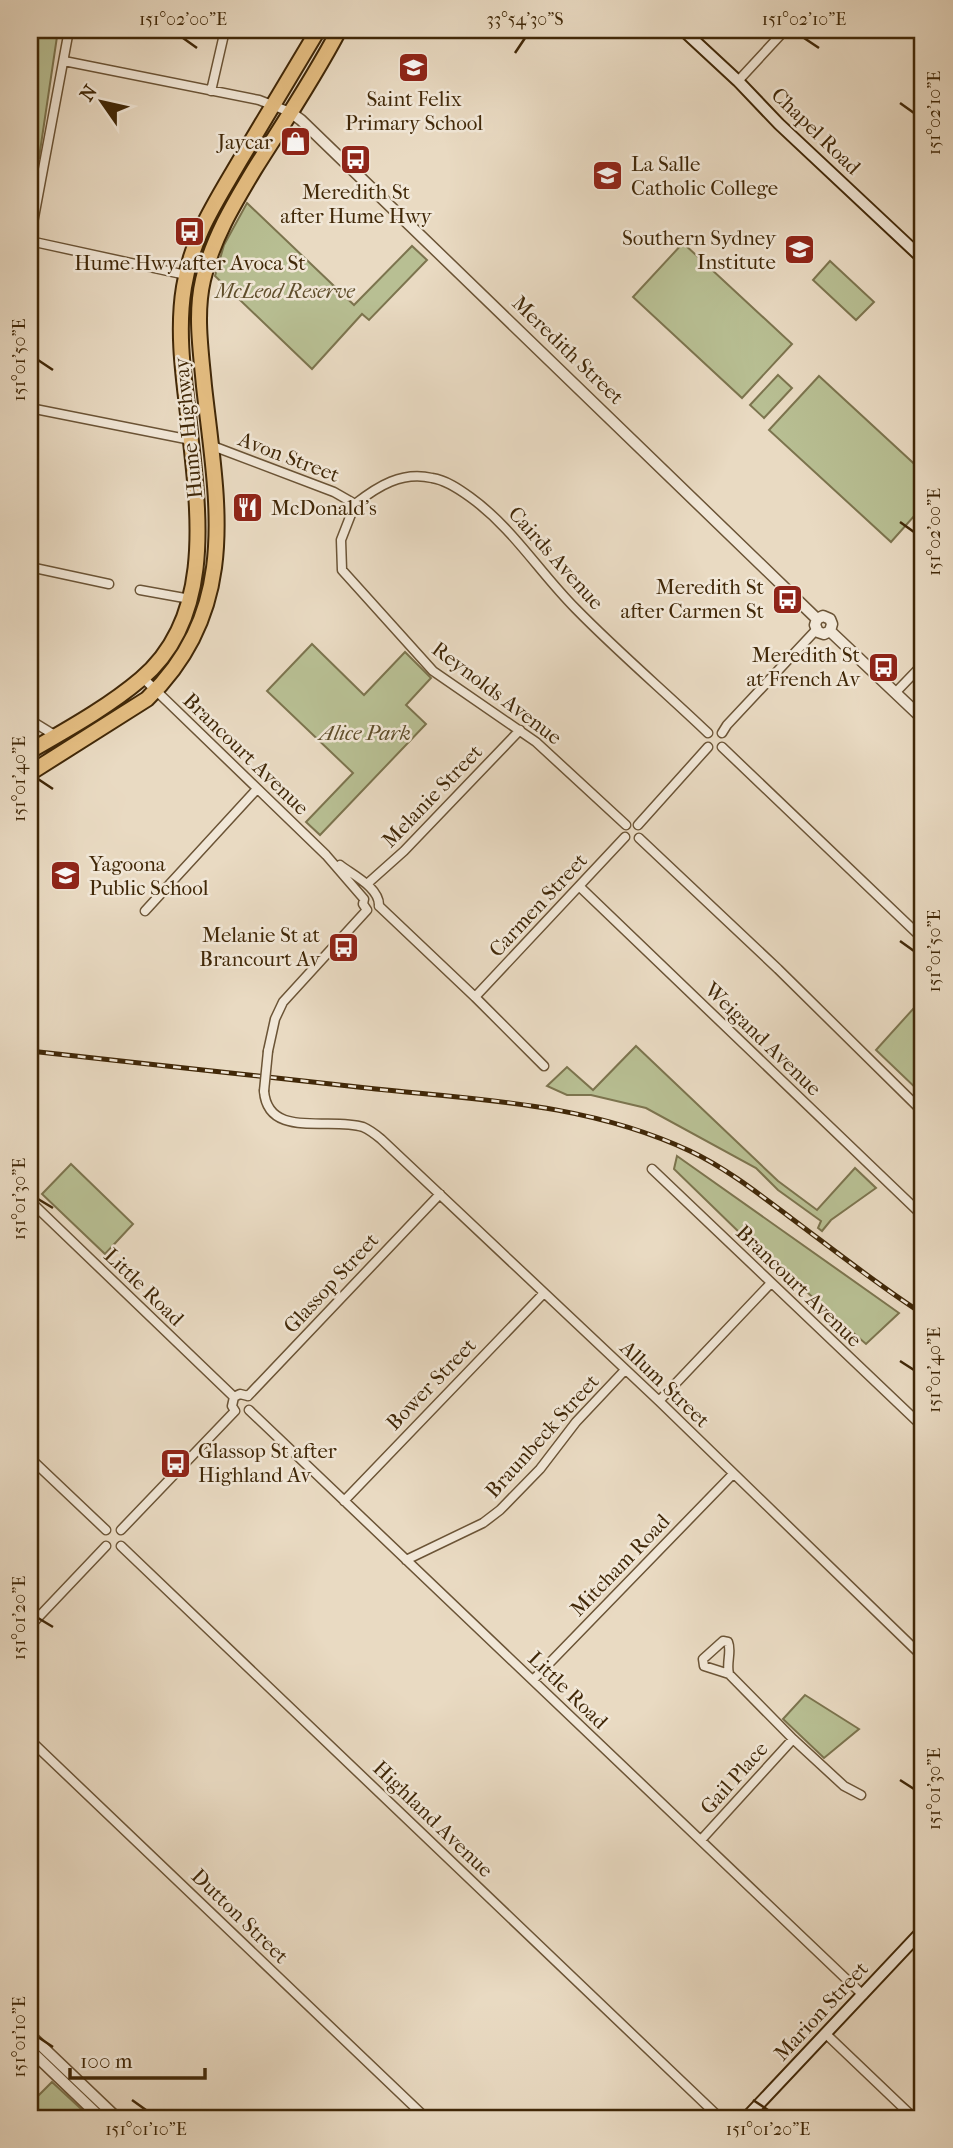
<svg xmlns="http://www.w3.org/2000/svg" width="953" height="2148" viewBox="0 0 953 2148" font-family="'IM FELL French Canon',serif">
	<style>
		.green { fill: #b8bf93; stroke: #7c744e; stroke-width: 2 }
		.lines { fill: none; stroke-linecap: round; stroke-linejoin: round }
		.minor-casing { stroke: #6b5436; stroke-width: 11 }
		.tertiary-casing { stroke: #6b5436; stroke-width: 13 }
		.secondary-casing { stroke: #412808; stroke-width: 14 }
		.trunk-casing { stroke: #412808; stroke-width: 18 }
		.minor { stroke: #f1e7d7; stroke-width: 8 }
		.tertiary { stroke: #f1e7d7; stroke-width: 10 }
		.secondary { stroke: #f1e7d7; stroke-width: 10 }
		.trunk { stroke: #e4bd81; stroke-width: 14 }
		.rail-casing { stroke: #412808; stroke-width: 5 }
		.rail { stroke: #f1e7d7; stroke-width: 2.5; stroke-dasharray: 8; stroke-linecap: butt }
		.minor-bridge-casing { stroke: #6b5436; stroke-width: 11; stroke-linecap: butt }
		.minor-bridge { stroke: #f1e7d7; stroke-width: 8 }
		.ticks { fill: none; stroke: #412808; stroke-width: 2.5 }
		.labels { text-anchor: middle; stroke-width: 5; stroke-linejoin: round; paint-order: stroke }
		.poi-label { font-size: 21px; fill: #412808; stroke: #f1e7d7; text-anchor: end }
		.street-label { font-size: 21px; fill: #412808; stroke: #f1e7d7 }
		.park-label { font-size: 21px; font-style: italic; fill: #5f4e2b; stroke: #f1e7d7 }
		.neatline { fill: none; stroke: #412808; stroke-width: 2.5 }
		.ticks-label { font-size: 18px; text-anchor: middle; fill: #412808 }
	</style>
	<rect width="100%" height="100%" fill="#e9dac2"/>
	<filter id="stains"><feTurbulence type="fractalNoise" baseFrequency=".00286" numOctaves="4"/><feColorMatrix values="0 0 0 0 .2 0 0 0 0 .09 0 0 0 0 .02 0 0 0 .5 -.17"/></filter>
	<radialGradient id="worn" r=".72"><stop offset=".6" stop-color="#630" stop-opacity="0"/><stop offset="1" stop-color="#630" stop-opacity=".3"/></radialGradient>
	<path class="green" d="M30 30H58L39 158 30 156Z
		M247 203 354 305 412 246 427 260 369 320 362 314 312 369 215 276 224 245Z
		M683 243 792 344 742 398 633 297Z
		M830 261 874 302 856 320 813 280Z
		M778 375 792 388 764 418 750 405Z
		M819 376 923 472V506L891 542 769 430Z
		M312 644 364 695 405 652 431 678 406 705 426 724 320 835 306 822 353 773 267 691Z
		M923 998V1095L876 1050Z
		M636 1046 778 1181 817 1210 855 1168 876 1188 831 1220 822 1231 818 1228 821 1221 778 1190 756 1168 646 1108 591 1095H567L547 1086 567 1067 593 1090Z
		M677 1156 899 1313 866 1344 743 1236 674 1169Z
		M71 1164 133 1224 105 1254 42 1194Z
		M805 1695 859 1729 824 1758 783 1719Z
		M52 2082 91 2118H30V2104Z"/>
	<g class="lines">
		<defs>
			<path id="minor" d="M64 61 259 100 290 112
				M738 81 785 30
				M211 91 225 30
				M30 239 69 30
				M30 241 186 275
				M30 408 191 440
				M210 445 334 492 355 504
				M355 504C378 486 402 471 432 478 446 480 459 489 470 497 513 528 539 572 576 609 618 652 664 691 708 733
				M355 504 341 540 342 570 433 671 536 742 626 825
				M30 567 109 584
				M140 590 190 599
				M143 678 326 855 364 899 363 904 367 910
				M896 692 923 664
				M30 720 56 736
				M722 733 727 725 816 630
				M722 747 923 939
				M638 825 708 747
				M639 838 778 969 923 1112
				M340 865C353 875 380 888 379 906
				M367 884 404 851 520 730
				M580 887 923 1216
				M379 906 475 997 544 1066
				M145 911 257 789
				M475 997 625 837
				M268 1051 275 1019 283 1002 367 910
				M264 1091C268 1140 330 1116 363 1127 370 1130 375 1134 381 1139L659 1401 923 1657
				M652 1169 923 1427
				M30 1201 234 1397
				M248 1396 440 1194
				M659 1401 771 1283
				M249 1410 863 1995
				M235 1411 232 1406 234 1397 240 1394 248 1396
				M30 1458 106 1530
				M344 1501 544 1293
				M121 1530 235 1411
				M121 1546 720 2118
				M406 1560 483 1523 500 1510 540 1469 576 1422 625 1370
				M30 1626 106 1546
				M729 1674C726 1663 732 1651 728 1642L723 1641 703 1659 704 1666 729 1674 793 1739 844 1786 861 1795
				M533 1680 733 1474
				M30 1740 426 2118
				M701 1840 793 1739
				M826 2034 914 2118"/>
			<path id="tertiary" d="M290 112 301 120 817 619
				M817 619 815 625 818 632 824 634 830 631
				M817 619 823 616 830 619 832 624 830 631
				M830 631 923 719
				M30 2035 117 2118
				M30 2050 101 2118"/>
			<path id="secondary" d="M683 30 738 81 779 124 923 259
				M746 2118 923 1930"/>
			<path id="trunk" d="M30 751C68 729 108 707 141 679 218 614 197 502 188 414 183 373 177 329 184 287 192 237 214 205 239 162 265 118 292 74 318 30
				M30 773 147 699C241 608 217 503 204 386 201 352 195 314 203 280 212 240 233 205 254 170 283 124 314 78 339 30"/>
		</defs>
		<use href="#minor" class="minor-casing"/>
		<use href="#tertiary" class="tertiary-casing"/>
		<use href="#secondary" class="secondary-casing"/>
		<use href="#trunk" class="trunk-casing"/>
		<use href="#minor" class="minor"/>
		<use href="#tertiary" class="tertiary"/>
		<use href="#secondary" class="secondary"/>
		<use href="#trunk" class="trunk"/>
		<defs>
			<path id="rail" d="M30 1051C145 1064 261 1076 376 1089 484 1100 590 1104 690 1151 726 1168 759 1194 791 1218 835 1251 878 1285 923 1314"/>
		</defs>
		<use href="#rail" class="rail-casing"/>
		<use href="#rail" class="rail"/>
		<defs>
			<path id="minor-bridge" d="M264 1091 268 1051"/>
		</defs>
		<use href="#minor-bridge" class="minor-bridge-casing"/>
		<use href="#minor-bridge" class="minor-bridge"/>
	</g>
	<path class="ticks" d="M183 38 197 48M804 38 819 48M515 53 525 38M900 103 914 113M38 360 53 370M900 522 914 532M38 779 53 789M900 941 914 951M38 1199 53 1208M900 1361 914 1370M38 1618 53 1627M900 1780 914 1789M38 2037 53 2047M132 2100 146 2110M753 2100 768 2110"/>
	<defs>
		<symbol id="school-square" viewBox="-11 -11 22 22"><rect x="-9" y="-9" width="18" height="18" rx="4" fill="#8f2418" stroke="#f1e7d7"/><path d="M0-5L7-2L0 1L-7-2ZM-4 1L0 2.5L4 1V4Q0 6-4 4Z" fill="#fff"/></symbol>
		<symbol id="shop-square" viewBox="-11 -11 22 22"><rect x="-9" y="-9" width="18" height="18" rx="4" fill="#8f2418" stroke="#f1e7d7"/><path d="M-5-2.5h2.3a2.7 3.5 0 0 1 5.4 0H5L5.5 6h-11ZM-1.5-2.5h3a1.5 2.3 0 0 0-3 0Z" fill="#fff"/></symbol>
		<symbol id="bus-square" viewBox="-11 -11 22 22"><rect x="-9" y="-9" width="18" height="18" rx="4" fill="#8f2418" stroke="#f1e7d7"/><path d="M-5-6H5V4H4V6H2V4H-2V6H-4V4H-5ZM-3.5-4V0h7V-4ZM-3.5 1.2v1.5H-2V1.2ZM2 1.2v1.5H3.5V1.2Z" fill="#fff"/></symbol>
		<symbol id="university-square" viewBox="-11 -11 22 22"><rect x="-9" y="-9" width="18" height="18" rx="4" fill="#8f2418" stroke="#f1e7d7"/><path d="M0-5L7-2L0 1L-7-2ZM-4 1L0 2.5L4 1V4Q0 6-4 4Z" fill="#fff"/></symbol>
		<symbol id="restaurant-square" viewBox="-11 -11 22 22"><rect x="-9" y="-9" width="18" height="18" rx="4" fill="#8f2418" stroke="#f1e7d7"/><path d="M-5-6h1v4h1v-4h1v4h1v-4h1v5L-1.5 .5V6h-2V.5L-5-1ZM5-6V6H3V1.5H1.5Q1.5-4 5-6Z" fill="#fff"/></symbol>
	</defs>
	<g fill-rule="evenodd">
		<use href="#school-square" x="396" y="50" width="35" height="35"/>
		<use href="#shop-square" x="278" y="124" width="35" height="35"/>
		<use href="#bus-square" x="338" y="142" width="35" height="35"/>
		<use href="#school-square" x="590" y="158" width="35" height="35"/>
		<use href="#bus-square" x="172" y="214" width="35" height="35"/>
		<use href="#university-square" x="782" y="232" width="35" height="35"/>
		<use href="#restaurant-square" x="230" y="490" width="35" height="35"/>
		<use href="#bus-square" x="770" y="582" width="35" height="35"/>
		<use href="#bus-square" x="866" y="650" width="35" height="35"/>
		<use href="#school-square" x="48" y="858" width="35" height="35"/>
		<use href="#bus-square" x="326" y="930" width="35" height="35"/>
		<use href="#bus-square" x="158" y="1446" width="35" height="35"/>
	</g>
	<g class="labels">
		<g class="poi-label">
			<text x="414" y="106" text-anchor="middle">Saint Felix<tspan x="414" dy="24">Primary School</tspan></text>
			<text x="273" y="149">Jaycar</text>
			<text x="631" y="171" text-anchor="start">La Salle<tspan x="631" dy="24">Catholic College</tspan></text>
			<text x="356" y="199" text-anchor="middle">Meredith St<tspan x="356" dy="24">after Hume Hwy</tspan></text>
			<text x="776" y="245">Southern Sydney<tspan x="776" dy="24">Institute</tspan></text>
			<text x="190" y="270" text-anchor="middle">Hume Hwy after Avoca St</text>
			<text x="271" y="515" text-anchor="start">McDonald's</text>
			<text x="764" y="594">Meredith St<tspan x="764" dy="24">after Carmen St</tspan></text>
			<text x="860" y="662">Meredith St<tspan x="860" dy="24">at French Av</tspan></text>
			<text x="89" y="871" text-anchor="start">Yagoona<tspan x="89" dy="24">Public School</tspan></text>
			<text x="320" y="942">Melanie St at<tspan x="320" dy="24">Brancourt Av</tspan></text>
			<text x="198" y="1458" text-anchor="start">Glassop St after<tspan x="198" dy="24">Highland Av</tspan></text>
		</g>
		<g class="street-label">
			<text transform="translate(816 131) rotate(44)" y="7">Chapel Road</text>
			<text transform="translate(568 350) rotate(44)" y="7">Meredith Street</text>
			<text transform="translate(188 428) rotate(-96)" y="7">Hume Highway</text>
			<text transform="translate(289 457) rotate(21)" y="7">Avon Street</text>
			<text transform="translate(556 558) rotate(48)" y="7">Cairds Avenue</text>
			<text transform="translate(497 693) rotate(37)" y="7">Reynolds Avenue</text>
			<text transform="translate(246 754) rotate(44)" y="7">Brancourt Avenue</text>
			<text transform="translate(432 796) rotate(-46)" y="7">Melanie Street</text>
			<text transform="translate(538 905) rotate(-47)" y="7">Carmen Street</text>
			<text transform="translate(763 1039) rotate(44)" y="7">Weigand Avenue</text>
			<text transform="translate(331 1283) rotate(-47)" y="7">Glassop Street</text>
			<text transform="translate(799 1286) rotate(44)" y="7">Brancourt Avenue</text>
			<text transform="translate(144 1287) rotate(44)" y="7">Little Road</text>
			<text transform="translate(431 1384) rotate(-46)" y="7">Bower Street</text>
			<text transform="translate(665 1384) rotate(44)" y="7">Allum Street</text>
			<text transform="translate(542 1436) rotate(-48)" y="7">Braunbeck Street</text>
			<text transform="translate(620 1565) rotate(-46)" y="7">Mitcham Road</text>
			<text transform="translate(568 1690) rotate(44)" y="7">Little Road</text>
			<text transform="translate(734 1778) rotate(-48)" y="7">Gail Place</text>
			<text transform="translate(433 1819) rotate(44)" y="7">Highland Avenue</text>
			<text transform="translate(240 1916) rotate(44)" y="7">Dutton Street</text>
			<text transform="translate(821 2011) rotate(-47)" y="7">Marion Street</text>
		</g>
		<g class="park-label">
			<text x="285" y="298">McLeod Reserve</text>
			<text x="365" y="740">Alice Park</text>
		</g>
	</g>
	<rect width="953" height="2148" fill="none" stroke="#e9dac2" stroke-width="77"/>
	<g transform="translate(102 102) rotate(304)" stroke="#f1e7d7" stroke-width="5" paint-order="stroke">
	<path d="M0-5L12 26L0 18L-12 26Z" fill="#412808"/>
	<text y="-10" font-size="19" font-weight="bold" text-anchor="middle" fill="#412808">N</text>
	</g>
	<path d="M70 2068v10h135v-10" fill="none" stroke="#412808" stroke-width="3.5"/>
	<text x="80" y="2068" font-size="21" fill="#412808" stroke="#f1e7d7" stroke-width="5" paint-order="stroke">100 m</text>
	<rect x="38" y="38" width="876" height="2072" class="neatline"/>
	<g class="ticks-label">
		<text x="183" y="25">151°02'00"E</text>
		<text x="525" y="25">33°54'30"S</text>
		<text x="804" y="25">151°02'10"E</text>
		<text transform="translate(934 113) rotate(-90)" y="6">151°02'10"E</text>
		<text transform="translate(19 360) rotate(-90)" y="6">151°01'50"E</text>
		<text transform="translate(934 532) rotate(-90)" y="6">151°02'00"E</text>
		<text transform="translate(19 779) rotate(-90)" y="6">151°01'40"E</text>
		<text transform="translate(934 951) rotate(-90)" y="6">151°01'50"E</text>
		<text transform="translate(19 1199) rotate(-90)" y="6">151°01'30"E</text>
		<text transform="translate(934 1370) rotate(-90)" y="6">151°01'40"E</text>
		<text transform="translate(19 1618) rotate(-90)" y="6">151°01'20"E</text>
		<text transform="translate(934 1789) rotate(-90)" y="6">151°01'30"E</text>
		<text transform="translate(19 2037) rotate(-90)" y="6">151°01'10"E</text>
		<text x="146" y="2135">151°01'10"E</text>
		<text x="768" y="2135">151°01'20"E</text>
	</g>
	<rect width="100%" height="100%" filter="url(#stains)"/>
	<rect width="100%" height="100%" fill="url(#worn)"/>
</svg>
